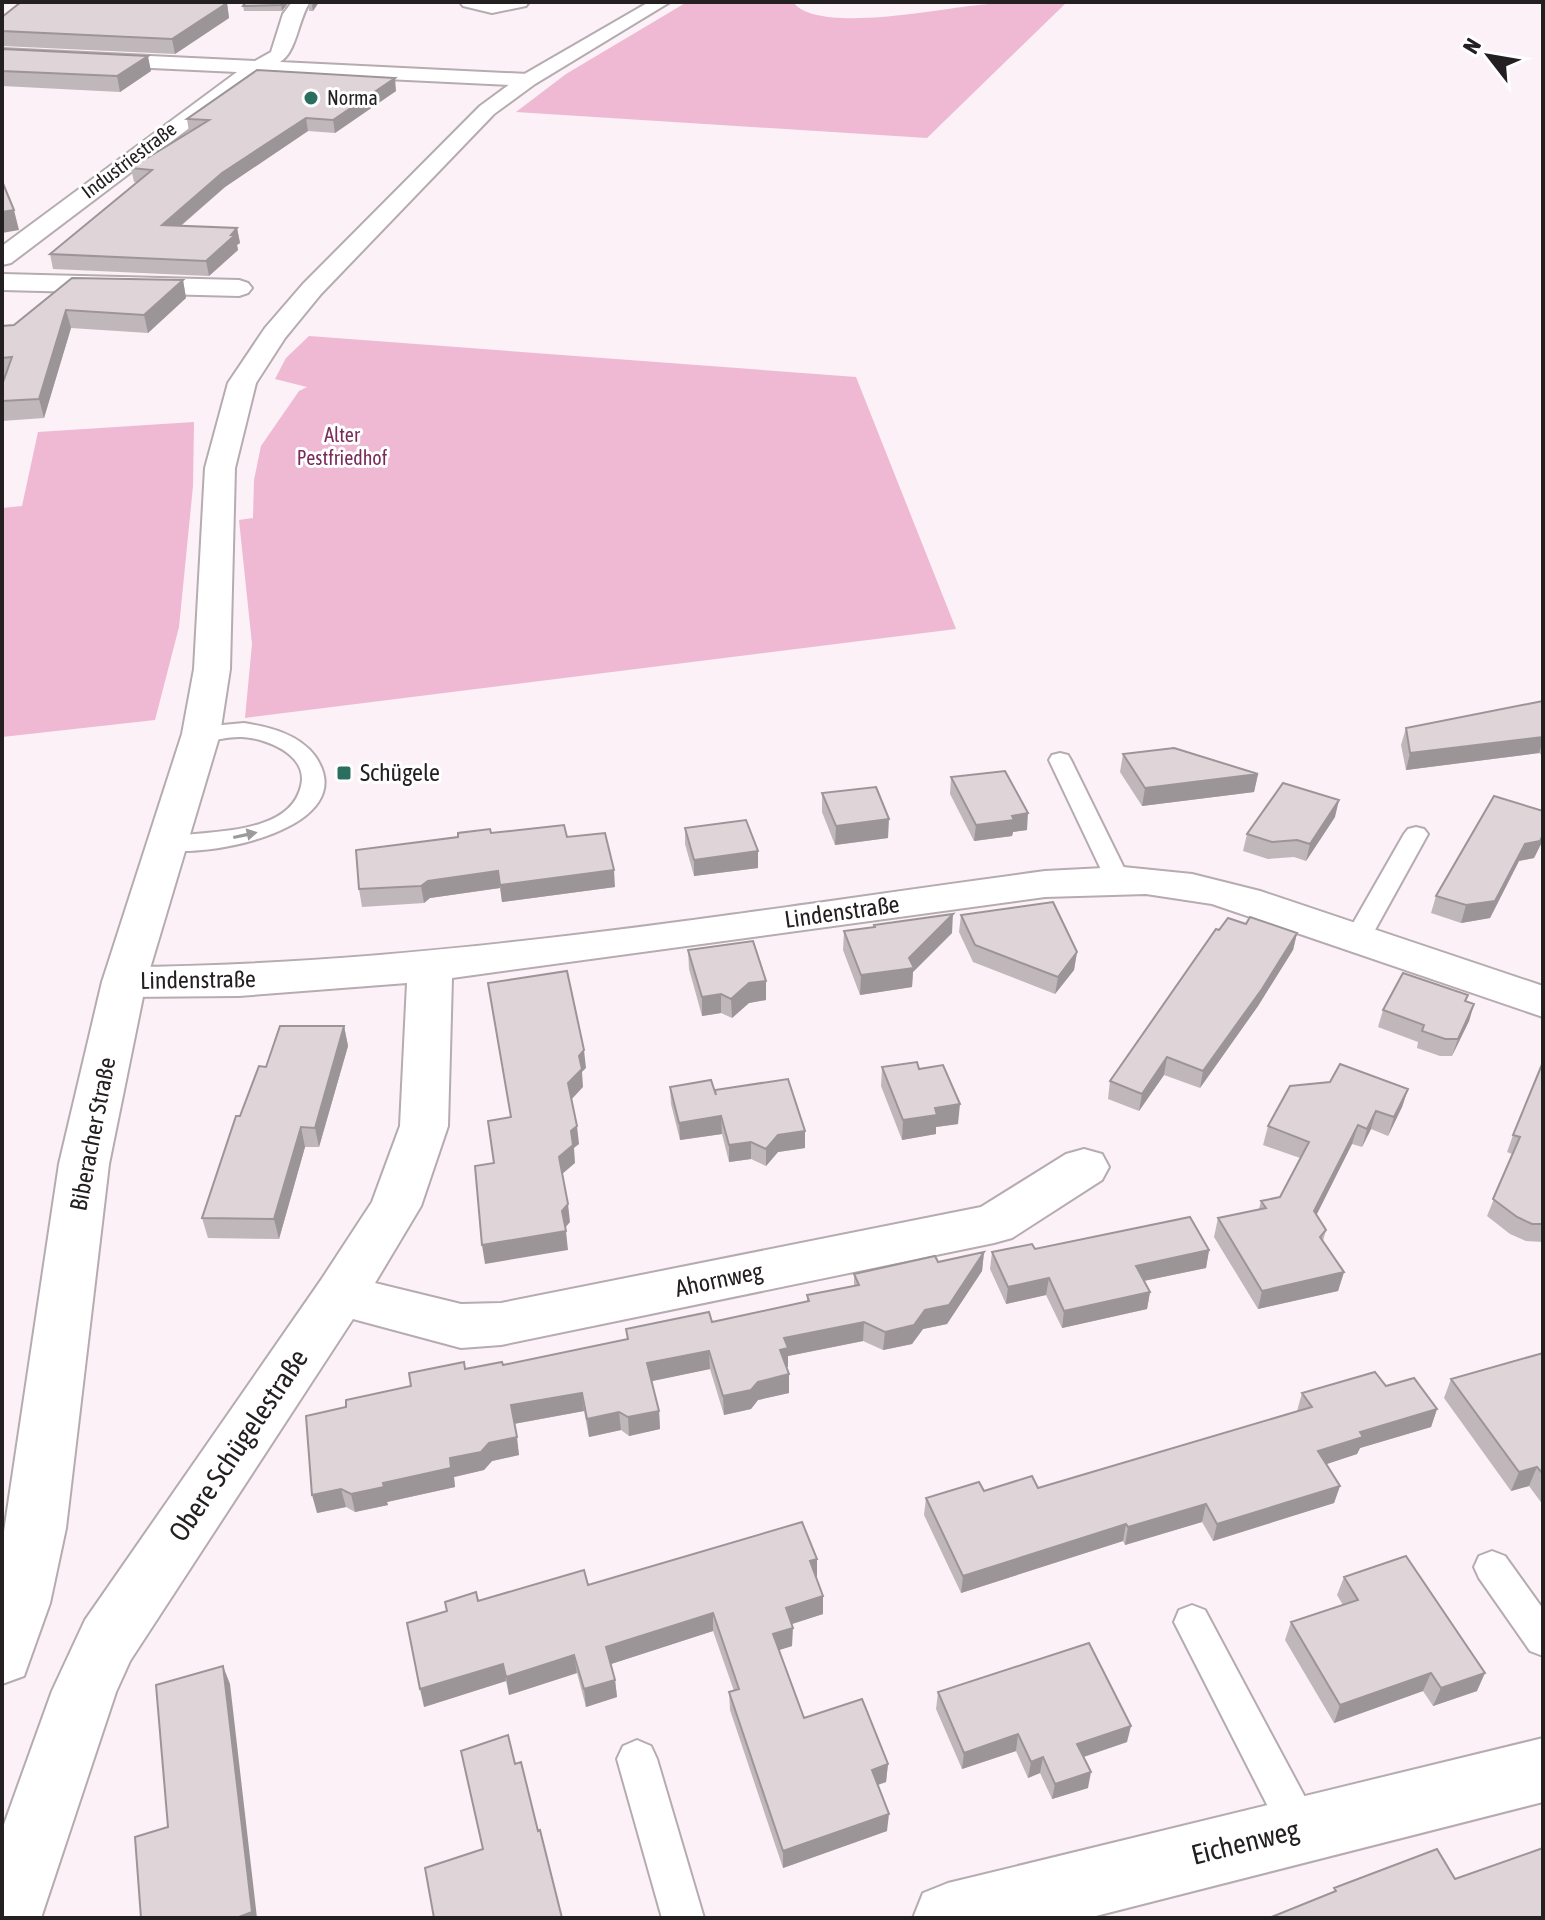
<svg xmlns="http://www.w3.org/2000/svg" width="1545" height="1920" viewBox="0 0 1545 1920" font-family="'Asap Condensed',sans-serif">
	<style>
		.green { fill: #efb8d3 }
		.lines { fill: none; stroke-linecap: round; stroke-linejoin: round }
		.service-casing { stroke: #b5abb0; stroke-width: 4 }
		.minor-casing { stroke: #b5abb0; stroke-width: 4 }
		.tertiary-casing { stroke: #b5abb0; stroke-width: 4 }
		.service { fill: #fff; fill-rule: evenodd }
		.minor { fill: #fff; fill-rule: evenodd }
		.tertiary { fill: #fff; fill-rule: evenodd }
		.wall { fill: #c0b7bb }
		.shaded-wall { fill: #9c9598 }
		.building { fill: #dfd5d9; stroke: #9c9598; stroke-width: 2 }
		.oneway { fill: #9c9b9c }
		.poi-dot { fill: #2a6e60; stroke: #fff; stroke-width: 3 }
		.labels { text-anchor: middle; stroke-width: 6; stroke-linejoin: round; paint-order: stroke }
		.far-poi-label { font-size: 20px; fill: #242022; stroke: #fff; text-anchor: start }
		.far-street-label { font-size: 20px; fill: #242022; stroke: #fff }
		.far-park-label { font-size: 20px; fill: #7a2b59; stroke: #fff }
		.poi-label { font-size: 24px; fill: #242022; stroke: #fff; text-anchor: start }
		.street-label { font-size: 24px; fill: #242022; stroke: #fff }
		.near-street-label { font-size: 28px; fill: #242022; stroke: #fff }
	</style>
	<rect width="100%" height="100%" fill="#fbf1f6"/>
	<path class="green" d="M687 2H793C817 35 942 8 979 5 1009 2 1037 2 1066 3L927 138 516 112 566 74Z
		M309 336 856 377 956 629 245 718 252 644 239 520 253 518 254 480 261 446 299 391 307 387 275 379 286 358Z
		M194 422 193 486 179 627 155 720 2 737V508L22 506 38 432Z"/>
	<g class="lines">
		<defs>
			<path id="service" d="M244 723C269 727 299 734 315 756 365 828 205 860 159 849L156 844 159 839C199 829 289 839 301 786 309 755 266 738 242 737 228 736 213 742 200 740 193 740 194 739 190 734L201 727Z
				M1060 753 1068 755 1071 760 1129 878 1126 883H1108L1105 878 1049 760 1052 755Z
				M1416 827 1424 829 1428 834 1370 939 1366 945H1348L1344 939 1404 834 1408 829Z
				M1492 1551 1505 1556 1543 1609V1656L1530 1651 1479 1578 1474 1567 1479 1556Z
				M1192 1605 1205 1610 1314 1814 1320 1828 1314 1842 1300 1848 1286 1842 1174 1622 1179 1610Z
				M637 1740 651 1746 657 1759 704 1918H662L617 1759 623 1746Z"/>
			<path id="minor" d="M292 2H310C298 19 297 52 280 62L528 74 538 80 528 86 262 73 11 263 2 265V246L237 72 2 61V49L255 61 271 52 283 14Z
				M460 2H529L526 6 492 13 463 6Z
				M2 274 239 280 248 283 252 288 248 293 239 296 2 290Z
				M1123 867 1192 874 1260 891 1543 986V1017L1212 904 1146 894 1045 897 452 978 448 1126 421 1206 375 1283 461 1304 501 1303 981 1207 1066 1154 1084 1149 1102 1154 1109 1167 1102 1180 1012 1238 994 1243 501 1345 461 1348 353 1319 130 1661 116 1692 41 1918H2V1830L52 1691 85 1620 321 1280 372 1202 400 1126 407 983 239 996 124 997 108 992 102 982 108 972 124 967C433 965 739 912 1045 871Z
				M1543 1738V1802L1088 1918H913L923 1893 948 1883Z"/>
			<path id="tertiary" d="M649 2H670L535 84 494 114 321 294 285 338 256 383 235 468 230 669 220 734 146 982 109 1164 66 1528 50 1603 24 1676 2 1684V1545L59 1164 102 982 182 734 194 669 205 468 228 383 265 328 303 284 480 106 521 76Z"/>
		</defs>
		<use href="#service" class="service-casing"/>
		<use href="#minor" class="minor-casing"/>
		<use href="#tertiary" class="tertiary-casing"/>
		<use href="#service" class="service"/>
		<use href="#minor" class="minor"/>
		<use href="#tertiary" class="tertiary"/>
	</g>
	<path class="wall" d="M289 2 282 11H244L243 6Z
		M309 2H319L313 11H309Z
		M227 3 229 18 175 54 2 46V17Z
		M2 49 151 71 120 92 2 86Z
		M396 91 335 133 308 131 225 187 181 226 237 228 240 243 237 245 238 250 209 276 53 269 50 254 137 182H134L131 168 189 132 187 119Z
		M72 278 183 280 186 298 148 333 71 328 44 418 2 421V385L5 376H2V326L14 325Z
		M1543 701V756L1539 753 1406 770 1401 745 1406 728Z
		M1123 754 1258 774 1254 792 1142 806 1120 772Z
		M951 777 1027 830 1013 832 1012 836 974 841 950 794Z
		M822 793 888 838 835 845 822 812Z
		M1543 811V840L1534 858 1519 861 1490 918 1461 923 1431 913 1436 896Z
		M1335 817 1306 861 1294 857 1268 859 1243 851 1247 834Z
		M685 828 758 868 694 876 685 844Z
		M491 833 567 837 615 887 502 902 500 888 430 898 424 903 362 907 359 889Z
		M961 915 1077 952 1074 970 1055 994 973 962 959 932Z
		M1246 924 1297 933 1293 950 1258 1006 1200 1088 1164 1075 1139 1111 1108 1099 1110 1081 1219 930Z
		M874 925 952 933 913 972 912 987 860 995 843 950 844 931 873 927Z
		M688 950 766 981V1000L749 1003 732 1018 721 1013 702 1016 689 969Z
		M1466 1001 1474 1004 1469 1021 1452 1056H1440L1417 1048 1418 1042 1378 1027 1383 1010Z
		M344 1026 348 1046 319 1147H305L279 1239 208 1238 202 1218 240 1116 266 1067Z
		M1543 1062V1242L1526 1241 1510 1234 1487 1216 1512 1154 1507 1152 1513 1135Z
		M882 1067 919 1069 958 1124 936 1127V1134L902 1140 881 1086Z
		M670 1087 715 1092 805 1148 778 1152 766 1166 751 1159 729 1162 722 1134 680 1140 671 1104Z
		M1408 1089 1402 1107 1388 1136 1371 1129 1362 1147 1352 1144 1316 1215 1326 1230 1323 1241 1344 1272 1338 1291 1258 1309 1214 1237 1218 1218 1259 1209 1261 1201 1280 1197 1300 1158 1263 1145 1268 1126Z
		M1035 1249 1209 1250 1206 1268 1144 1281 1150 1292 1147 1309 1062 1328 1046 1295 1006 1304 990 1269 992 1252Z
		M984 1252 982 1271 947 1324 923 1329 912 1344 883 1350 863 1341 788 1356V1367H786L789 1374V1393L758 1400 751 1409 724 1415 710 1369 651 1381 659 1411 660 1429 629 1436 621 1430 589 1437 584 1411 514 1424 519 1455 492 1461 484 1470 454 1477 455 1487 387 1502 388 1505 355 1512 346 1507 317 1513 346 1407 465 1369 503 1365 627 1339 626 1329 712 1322 807 1302V1295L854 1286V1274L938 1262Z
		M1543 1353V1505L1529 1486 1511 1491 1444 1398 1451 1379Z
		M1386 1386 1437 1409 1431 1427 1360 1448 1357 1454 1326 1464 1340 1486 1334 1503 1213 1541 1202 1522 1125 1545 1123 1541 961 1593 924 1515 926 1498 984 1491 1038 1488 1297 1411 1302 1393Z
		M816 1577 823 1614 791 1624 792 1646 779 1650 804 1718 888 1764 886 1782 878 1785 887 1831 783 1868 730 1710 729 1692 734 1691 713 1631 611 1664 615 1680 617 1697 586 1707 577 1673 509 1695 506 1681 424 1707 478 1601 588 1585Z
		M1344 1577 1477 1691 1433 1706 1423 1691 1334 1723 1285 1640 1291 1622 1343 1605 1337 1595Z
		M938 1692 1127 1742 1084 1757 1088 1788 1052 1799 1040 1773 1028 1778 1016 1751 962 1769 936 1709Z"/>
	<path class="shaded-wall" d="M284 2H289L282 11 281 5Z
		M315 2H319L313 11 312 5Z
		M227 3 229 18 175 54 172 39Z
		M148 56 151 71 120 92 117 76Z
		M395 78 396 91 335 133 333 120Z
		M306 118 308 131 225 187 165 239 162 225 222 173Z
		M14 210 19 230 2 233V212Z
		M237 228 240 243 237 245 238 250 209 276 206 261Z
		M183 280 186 298 148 333 144 315Z
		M66 310 71 328 44 418 39 399Z
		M1543 737V741L1539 753 1406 770 1410 753Z
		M1258 774 1254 792 1142 806 1145 788Z
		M1339 800 1335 817 1306 861 1310 844Z
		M1028 813 1027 830 1013 832 1012 836 974 841 976 825 1012 816Z
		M889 819 888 838 835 845 836 826Z
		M1543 835V840L1534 858 1519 861 1490 918 1461 923 1466 905 1525 844Z
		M758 851V868L694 876V860Z
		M614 870 615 887 502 902 500 885Z
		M498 871 500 888 430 898 424 903 421 886 428 881Z
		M953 914 952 933 913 972 912 987 860 995 861 975 909 958Z
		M1297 933 1293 950 1258 1006 1200 1088 1203 1071Z
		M1077 952 1074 970 1055 994 1058 977Z
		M766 981V1000L749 1003 732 1018 731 999 749 983Z
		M721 994V1013L702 1016V997Z
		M1474 1004 1469 1021 1452 1056 1458 1039Z
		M344 1026 348 1046 319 1147 315 1128Z
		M584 1050 586 1068 582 1072 583 1087 570 1101 568 1083 579 1056Z
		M1167 1057 1164 1075 1139 1111 1142 1094Z
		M1408 1089 1402 1107 1388 1136 1394 1117Z
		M960 1104 958 1124 936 1127V1134L902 1140 903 1120 935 1108Z
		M1376 1111 1371 1129 1362 1147 1367 1129Z
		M721 1116 722 1134 680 1140 679 1123Z
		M1358 1125 1352 1144 1309 1230 1314 1211Z
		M577 1126 579 1144 574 1148 575 1163 561 1175 559 1157 571 1131Z
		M301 1127 305 1147 279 1239 274 1219Z
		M805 1131V1148L778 1152 766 1166V1149L778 1135Z
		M751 1142V1159L729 1162V1145Z
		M568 1204 570 1222 564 1229 562 1211Z
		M566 1231 568 1250 485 1264 482 1245Z
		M1209 1250 1206 1268 1133 1283 1136 1266Z
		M984 1252 982 1271 947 1324 923 1329 912 1344 883 1350 885 1332 925 1310Z
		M1344 1272 1338 1291 1258 1309 1262 1291Z
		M1049 1278 1046 1295 1006 1304 1008 1287Z
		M1150 1292 1147 1309 1062 1328 1064 1311Z
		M864 1322 863 1341 788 1356V1367L780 1368V1350L784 1338Z
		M709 1351 710 1369 648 1382 647 1363Z
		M789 1374V1393L758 1400 751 1409 724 1415 723 1396 758 1382Z
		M582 1393 584 1411 513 1424 511 1405Z
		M1437 1409 1431 1427 1360 1448 1357 1454 1312 1469 1318 1451 1360 1432Z
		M659 1411 660 1429 629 1436 628 1417Z
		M619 1412 621 1430 589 1437 587 1419Z
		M517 1437 519 1455 492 1461 484 1470 454 1477 455 1487 387 1502 388 1505 355 1512 351 1494 450 1458 489 1443Z
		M1537 1467 1529 1486 1511 1491 1519 1472Z
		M1340 1486 1334 1503 1213 1541 1217 1524Z
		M341 1489 346 1507 317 1513 312 1495Z
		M1206 1504 1202 1522 1125 1545 1128 1527Z
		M1126 1524 1123 1541 961 1593 963 1576Z
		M817 1559V1577L809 1579 810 1561Z
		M823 1596V1614L786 1626V1608Z
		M713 1613V1631L608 1665 606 1647Z
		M793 1628 792 1646 773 1652V1634Z
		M574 1655 577 1673 509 1695 506 1677Z
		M503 1664 506 1681 424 1707 420 1689Z
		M223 1666 230 1684 257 1918H239Z
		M1431 1673 1423 1691 1334 1723 1340 1705Z
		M1485 1673 1477 1691 1433 1706 1441 1688Z
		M615 1680 617 1697 586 1707 584 1689Z
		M1131 1726 1127 1742 1074 1760 1077 1744Z
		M1018 1734 1016 1751 962 1769 964 1753Z
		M1043 1757 1040 1773 1028 1778 1031 1762Z
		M888 1764 886 1782 871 1787 872 1770Z
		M1091 1772 1088 1788 1052 1799 1055 1784Z
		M889 1814 887 1831 783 1868V1851Z"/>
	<path class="building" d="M21 2H99L227 3 172 39 2 31V17Z
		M246 2H284L281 5 243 6Z
		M2 49 148 56 117 76 2 71Z
		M257 70 395 78 333 120 306 118 222 173 162 225 237 228 231 235H235L206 261 50 254 152 170 131 168 209 120 187 119Z
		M2 181 14 210 2 212Z
		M72 278 183 280 144 315 66 310 39 399 2 401V385L12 357 2 358V326L14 325Z
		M1543 701V737L1410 753 1406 728Z
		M1174 748 1258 774 1145 788 1123 754Z
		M1005 771 1028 813 1012 816 1014 820 976 825 951 777Z
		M1283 783 1339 800 1310 844 1297 840 1272 842 1247 834Z
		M876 787 889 819 836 826 822 793Z
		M1494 796 1543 811V835L1540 841 1525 844 1495 901 1466 905 1436 896Z
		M746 820 758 851 694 860 685 828Z
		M564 825 567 837 605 833 614 870 500 885 498 871 428 881 421 886 359 889 356 850 458 837V833L490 829 491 833Z
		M1053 902 1077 952 1058 977 975 945 961 915Z
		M953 914 909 958 914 968 861 975 844 931 875 927 874 925Z
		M1250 917 1297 933 1262 989 1203 1071 1167 1057 1142 1094 1110 1081 1216 929 1219 930 1228 918 1246 924Z
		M753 941 766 981 749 983 731 999 721 994 702 997 688 950Z
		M567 971 584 1050 579 1056 582 1069 568 1083 577 1126 571 1131 573 1145 559 1157 568 1204 562 1211 566 1231 482 1245 475 1166 494 1163 488 1121 511 1117 488 983Z
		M1403 973 1468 995 1465 1001 1474 1004 1458 1039H1445L1422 1031 1424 1025 1383 1010Z
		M280 1026H344L315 1128 301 1127 274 1219 202 1218 236 1116H240L259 1066 266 1067Z
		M917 1062 919 1069 943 1065 960 1104 935 1108 937 1115 903 1120 882 1067Z
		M1543 1062V1224H1532L1517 1217 1493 1199 1520 1137 1513 1135Z
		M1340 1064 1408 1089 1394 1117 1376 1111 1367 1129 1358 1125 1314 1211 1326 1230 1320 1237 1344 1272 1262 1291 1218 1218 1266 1208 1261 1201 1280 1197 1309 1142 1268 1126 1290 1086 1330 1082Z
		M788 1079 805 1131 778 1135 766 1149 751 1142 729 1145 721 1116 679 1123 670 1087 711 1080 716 1095 715 1090Z
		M1190 1217 1209 1250 1136 1266 1150 1292 1064 1311 1049 1278 1008 1287 992 1252 1032 1244 1035 1249Z
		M984 1252 949 1305 925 1310 914 1325 885 1332 864 1322 784 1338 788 1348 780 1350 789 1374 758 1382 751 1390 723 1396 709 1351 647 1363 659 1411 628 1417 619 1412 587 1419 582 1393 511 1405 517 1437 489 1443 481 1452 450 1458 451 1468 383 1483 384 1487 351 1494 341 1489 312 1495 306 1416 346 1407V1400L411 1386 409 1373 464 1362 465 1369 502 1362 503 1365 628 1339 626 1329 709 1312 712 1322 809 1301 807 1295 859 1285 854 1274 935 1256 938 1262Z
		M1543 1353V1474L1537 1467 1519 1472 1451 1379Z
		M1375 1372 1386 1386 1414 1378 1437 1409 1360 1432 1363 1437 1318 1451 1340 1486 1217 1524 1206 1504 1128 1527 1126 1524 963 1576 926 1498 979 1482 984 1491 1032 1476 1038 1488 1312 1407 1302 1393Z
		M802 1522 817 1559 810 1561 823 1596 786 1608 793 1628 773 1634 804 1718 862 1699 888 1764 872 1770 889 1814 783 1851 729 1692 739 1689 713 1613 606 1647 615 1680 584 1689 574 1655 506 1677 503 1664 420 1689 407 1623 447 1611 445 1602 476 1592 478 1601 584 1570 588 1585Z
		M1406 1556 1485 1673 1441 1688 1431 1673 1340 1705 1291 1622 1358 1600 1344 1577Z
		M1089 1643 1131 1726 1077 1744 1091 1772 1055 1784 1043 1757 1031 1762 1018 1734 964 1753 938 1692Z
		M223 1666 252 1912 239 1917V1918H141L135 1837 168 1827 156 1685Z
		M508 1735 515 1764 521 1762 538 1831 540 1830 562 1918H434L425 1868 483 1849 461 1751Z
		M1543 1848V1918H1269L1336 1891 1334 1888 1437 1849 1455 1879Z"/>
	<defs><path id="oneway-solid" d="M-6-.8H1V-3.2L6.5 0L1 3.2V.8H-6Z" transform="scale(2)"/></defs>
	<use class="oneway" href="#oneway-solid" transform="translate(245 835) rotate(-12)"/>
	<g class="poi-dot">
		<circle cx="311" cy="98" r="8"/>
		<rect x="336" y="765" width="16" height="16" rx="4"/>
	</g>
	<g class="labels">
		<g class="far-poi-label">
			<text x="327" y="105">Norma</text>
		</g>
		<g class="far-street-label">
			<text transform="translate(129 160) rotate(-37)" y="7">Industriestraße</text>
		</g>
		<g class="far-park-label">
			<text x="342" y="442">Alter<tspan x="342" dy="23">Pestfriedhof</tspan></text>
		</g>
		<g class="poi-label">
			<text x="360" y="781">Schügele</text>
		</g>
		<g class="street-label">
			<text transform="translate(842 912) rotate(-8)" y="8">Lindenstraße</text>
			<text transform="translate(198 980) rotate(-1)" y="8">Lindenstraße</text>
			<text transform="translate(93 1134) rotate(-79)" y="8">Biberacher Straße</text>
			<text transform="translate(719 1280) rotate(-12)" y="8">Ahornweg</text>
		</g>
		<g class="near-street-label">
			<text transform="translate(238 1445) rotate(-56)" y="10">Obere Schügelestraße</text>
			<text transform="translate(1245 1842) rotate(-14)" y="10">Eichenweg</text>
		</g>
	</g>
	<rect width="1545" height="1920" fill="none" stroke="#242022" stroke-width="8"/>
	<g transform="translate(1489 56) rotate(301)" stroke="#ffffff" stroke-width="6" paint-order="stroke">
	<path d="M0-6L14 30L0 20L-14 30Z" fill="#242022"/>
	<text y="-12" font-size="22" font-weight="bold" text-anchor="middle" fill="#242022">N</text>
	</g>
</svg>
